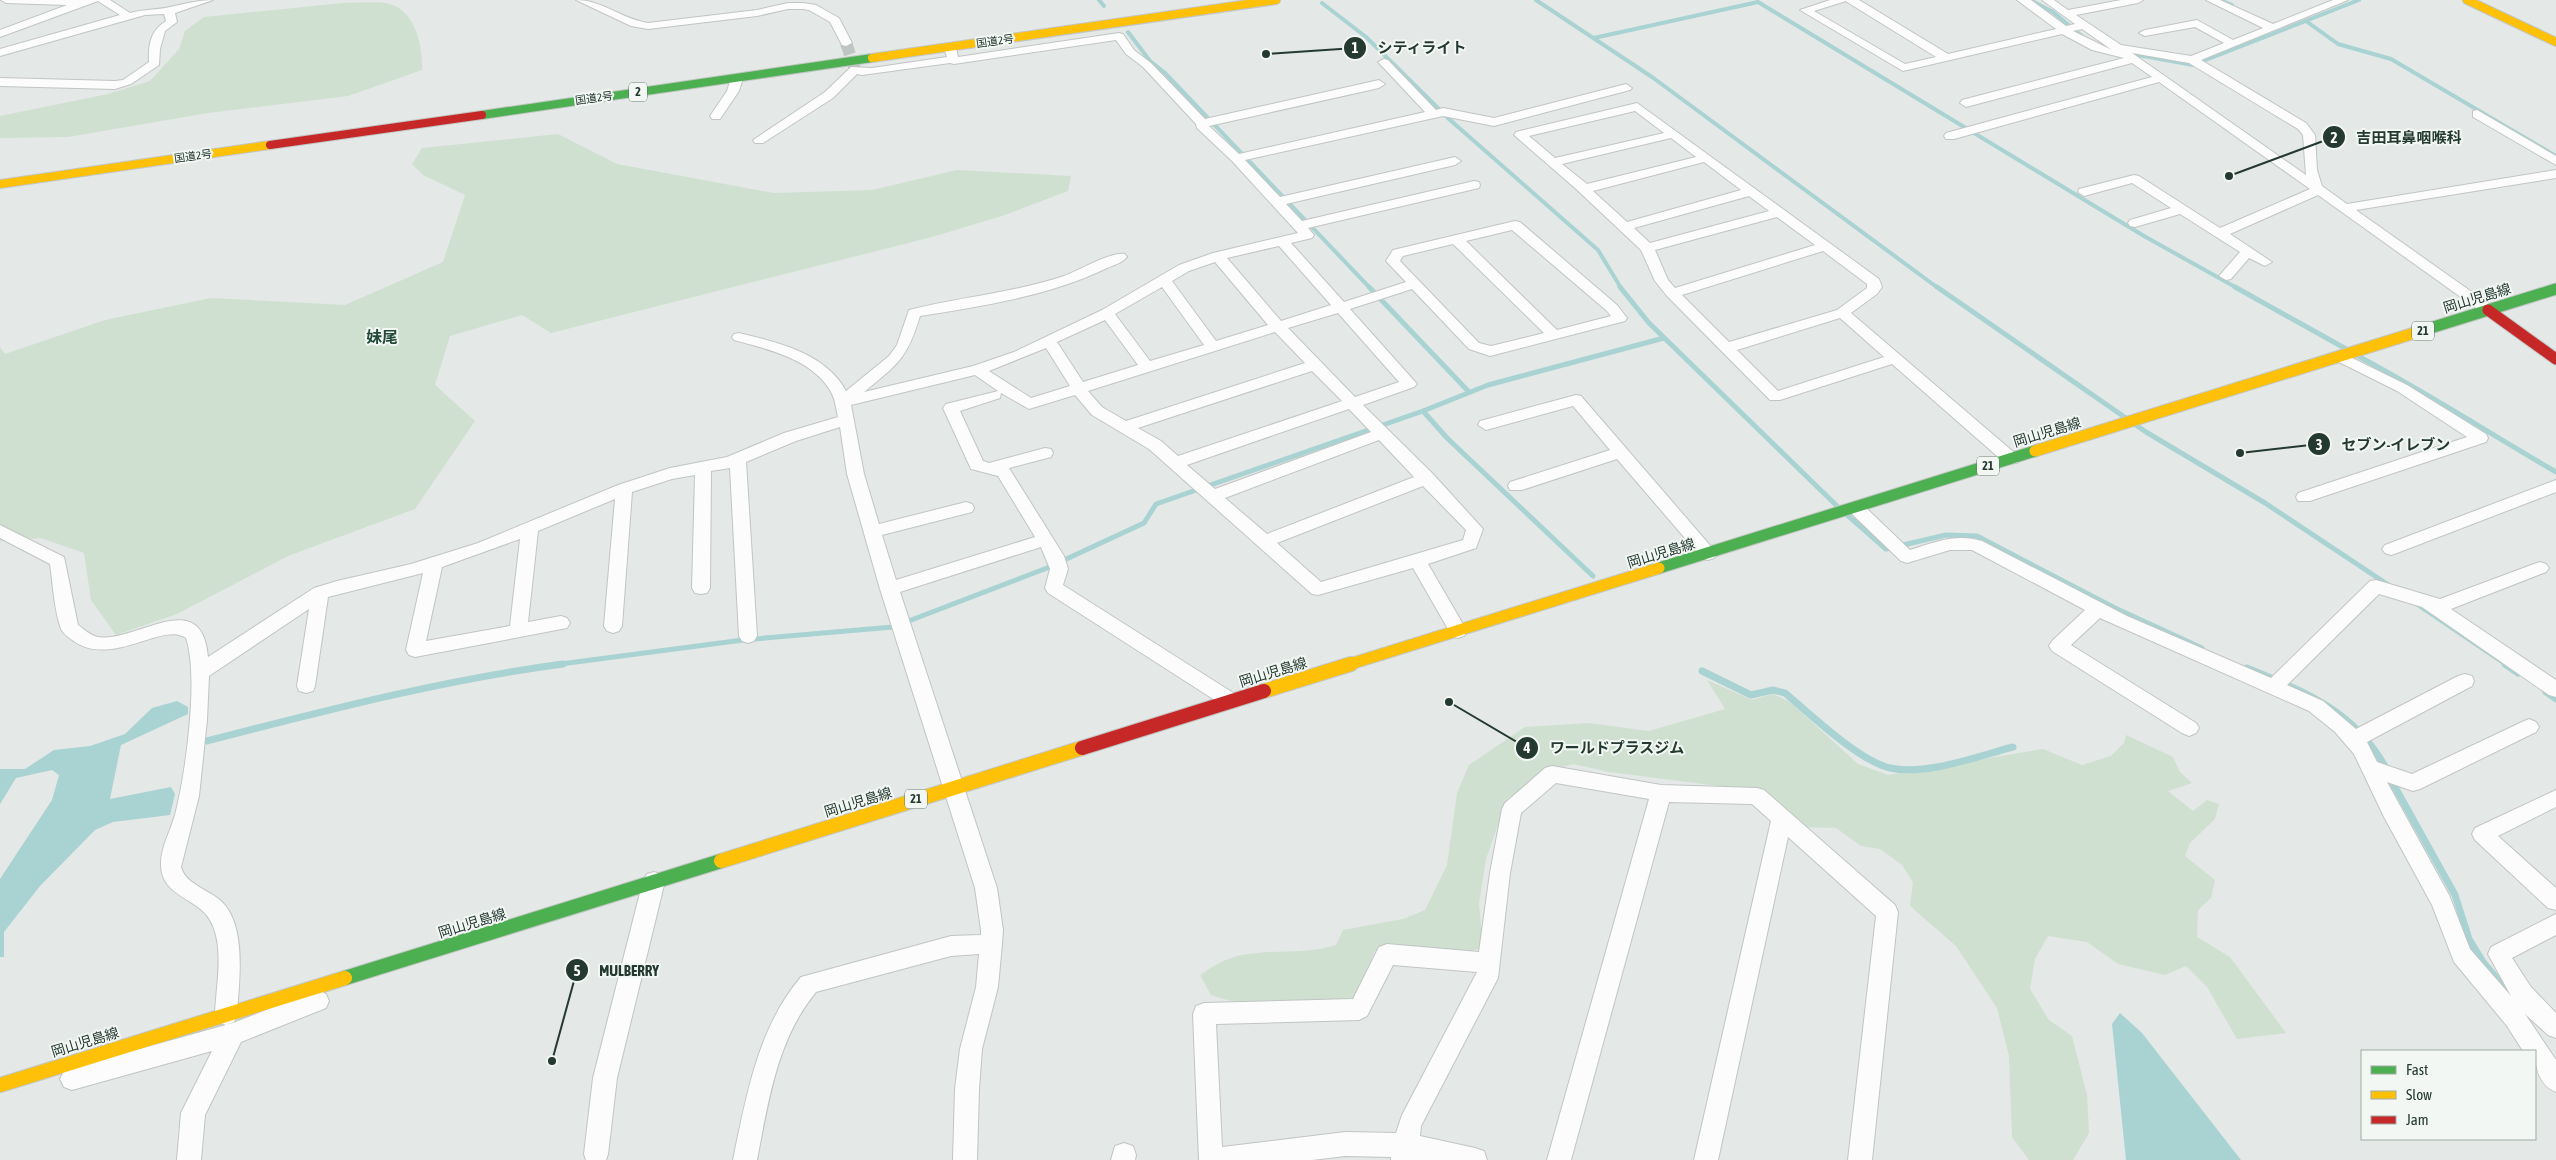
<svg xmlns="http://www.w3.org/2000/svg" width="2556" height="1160" viewBox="0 0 2556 1160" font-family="'Asap Condensed','Noto Sans JP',sans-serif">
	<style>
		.green { fill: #cfe0d1 }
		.water { fill: #a9d3d2 }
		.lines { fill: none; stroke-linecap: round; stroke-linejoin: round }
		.stream-far2 { stroke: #a9d3d2; stroke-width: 4 }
		.stream-far1 { stroke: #a9d3d2; stroke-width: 5 }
		.stream { stroke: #a9d3d2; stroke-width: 7 }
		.street-tunnel { stroke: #bec5c2; stroke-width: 12; stroke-dasharray: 12 6; stroke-linecap: butt }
		.street-casing { stroke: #c1c5c3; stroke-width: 2 }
		.fast-far2-casing { stroke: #c0c6c3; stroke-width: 10 }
		.fast-far1-casing { stroke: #c0c6c3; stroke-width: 13 }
		.fast-casing { stroke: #c0c6c3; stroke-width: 16 }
		.slow-far2-casing { stroke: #c0c6c3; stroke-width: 10 }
		.slow-far1-casing { stroke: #c0c6c3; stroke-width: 13 }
		.slow-casing { stroke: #c0c6c3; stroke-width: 16 }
		.jam-far2-casing { stroke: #c0c6c3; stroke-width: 10 }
		.jam-far1-casing { stroke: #c0c6c3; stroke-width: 13 }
		.jam-casing { stroke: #c0c6c3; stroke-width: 16 }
		.street { fill: #fbfcfb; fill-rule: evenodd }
		.fast-far2 { stroke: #4caf50; stroke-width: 8 }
		.fast-far1 { stroke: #4caf50; stroke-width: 11 }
		.fast { stroke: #4caf50; stroke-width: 14 }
		.slow-far2 { stroke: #ffc107; stroke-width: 8 }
		.slow-far1 { stroke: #ffc107; stroke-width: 11 }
		.slow { stroke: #ffc107; stroke-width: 14 }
		.jam-far2 { stroke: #c62828; stroke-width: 8 }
		.jam-far1 { stroke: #c62828; stroke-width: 11 }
		.jam { stroke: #c62828; stroke-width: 14 }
		.labels { text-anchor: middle; stroke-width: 4; stroke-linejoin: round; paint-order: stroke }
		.far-street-label { font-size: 11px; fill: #243930; stroke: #f2f7f4 }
		.shield { fill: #f2f7f4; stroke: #62726b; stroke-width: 1 }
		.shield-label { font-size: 12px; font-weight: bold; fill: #243930 }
		.street-label { font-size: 14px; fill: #243930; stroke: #f2f7f4 }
		.quarter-label { font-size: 16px; font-weight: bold; fill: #224939; stroke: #f2f7f4 }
		.leader { fill: none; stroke: #243930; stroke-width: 2 }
		.callout-dot { fill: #243930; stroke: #f2f7f4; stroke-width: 2 }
		.mark-label { font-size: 15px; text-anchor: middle; font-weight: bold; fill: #fff }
		.callout-label { font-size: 15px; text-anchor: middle; font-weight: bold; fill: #243930; stroke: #f2f7f4; stroke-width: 4; stroke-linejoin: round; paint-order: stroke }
	</style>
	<rect width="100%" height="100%" fill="#e4e8e6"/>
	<path class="green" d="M343 3C358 3 377 1 390 4 416 12 423 47 422 70L348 96 208 113 68 137 0 138V116L108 94 150 81 179 49 185 31 204 17Z
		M558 134 617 164 774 193 872 190 957 170 1071 176 1068 191 1002 216 932 237 551 333 522 315 450 336 435 385 475 421 415 509 288 556 177 614 116 635 91 600 84 553 41 538 0 541V347L5 354 105 320 211 298 345 305 443 262 465 195 423 175 412 164 422 148Z
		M1707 680 1752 700 1773 694 1790 702 1858 764 1888 775 2043 749 2082 765 2111 756 2124 743 2126 735 2173 757 2180 772 2192 783 2168 791 2193 811 2207 800 2219 804 2215 819 2190 843 2185 856 2215 880 2211 898 2198 910 2197 937 2230 957 2286 1033 2237 1039 2207 987 2186 966 2165 975 2118 964 2087 942 2048 936 2035 959 2030 989 2049 1020 2072 1036 2087 1095 2089 1133 2073 1160H2029L2012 1137 2009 1056 1997 1008 1956 946 1910 906 1913 882 1902 865 1880 849 1861 846 1836 828 1799 827 1758 791 1609 772 1573 764 1544 772 1507 799 1486 859 1479 904 1483 948 1466 952 1403 948 1374 952 1357 1000C1309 1004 1257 1012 1211 995L1200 975C1213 966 1226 958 1242 955 1274 949 1305 955 1336 945L1343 930 1403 919 1425 910 1447 865 1457 793 1469 765 1525 727 1589 723 1649 731 1725 709Z"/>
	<path class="water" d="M177 701 188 707V714L121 745 110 799 171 787 175 794 170 815 113 822 95 830 40 886 4 932V957H0V879L52 800 59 775 52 770 16 778 0 804V769H25L54 750 90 746 125 734 152 708Z
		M2120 1013 2142 1033 2241 1160H2126L2112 1024Z"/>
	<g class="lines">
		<path class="stream-far2" d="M1099 0 1104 6
			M1536 0 1652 77 1938 288
			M2030 0 2053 12 2083 37
			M2220 0 2232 5
			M1322 3 1366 37 1449 119 1598 250 1621 288
			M2306 21 2338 44 2391 59 2556 156
			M1128 32 1150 61 1165 73 1370 288
			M1594 38 1758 2 2144 236 2237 288
			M2127 53 2193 65 2359 0"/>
		<path class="stream-far1" d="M1369 287 1469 392
			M1620 287 1649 323 1839 508
			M1937 287 2146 432 2265 503 2390 586
			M2235 287 2348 350
			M2356 355C2424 391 2489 433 2556 472
			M1423 411 1447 438 1593 576
			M1846 514 1886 549 1946 535 1977 536 2115 608 2202 648
			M2414 602 2507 665
			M553 665 743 640 893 627 1047 568 1144 523 1156 504 1423 411 1488 385 1664 338"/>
		<path class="stream" d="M2505 664 2518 673
			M2247 668C2306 692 2355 711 2387 770
			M1702 671 1751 695 1773 690 1785 693C1810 714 1859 761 1890 768 1926 776 1978 756 2013 747
			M2546 692 2556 699
			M207 741C324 711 442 680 563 664
			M2390 778 2455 895 2469 939 2483 962 2513 998"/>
		<path class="street-tunnel" d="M846 43 855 69"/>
		<defs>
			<path id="street" d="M1 0H110L130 13C144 9 157 10 170 7 185 4 197 0 213 0L175 13 177 22 165 31 160 49 159 65 131 84 115 89 0 86V78L115 81 123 80 149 62C148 44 151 30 166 21L164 14 145 15 0 56V49L120 15 98 1 0 37V30L67 5 6 3Z
				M576 0C602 0 622 19 648 23L757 10 788 3H803L816 5 839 18 852 43 846 46 842 45 830 22 809 10 803 9H788L757 16 648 29 631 26Z
				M1830 0H1859L1948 54 2056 29 2017 0H2031L2066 26 2075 24 2042 0H2054L2068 10 2121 0H2143L2138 3 2076 15 2121 45 2191 56 2224 43 2195 27 2145 36 2139 33 2145 30 2197 20 2233 40 2263 28 2206 0H2220L2273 24 2333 0H2348L2201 60 2306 123 2315 135 2317 170 2322 186 2347 204 2556 170V178L2356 210 2493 307 2495 310 2493 313H2483L2318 195 2230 234 2272 262 2265 266 2249 258 2231 279 2226 280 2219 276 2240 252 2180 214 2135 227 2130 226 2128 223 2130 220 2171 208 2132 183 2084 196 2078 192 2079 189 2134 175 2139 176 2220 228 2310 189 2159 82 1954 139H1946L1944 136 1946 133 2152 77 2132 63 1966 107 1960 103 1962 100 2124 58 2092 50 2062 34 1903 71 1800 10ZM1846 1 1847 2 1936 57 1905 64 1814 11ZM2082 29 2112 50 2073 31ZM2132 53 2189 63 2298 129 2303 135 2306 175Z
				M1119 33 1123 34 1134 50 1151 63 1205 119 1379 80 1385 84 1379 88 1209 126 1239 154 1425 112 1380 64 1378 62 1384 59 1388 60 1436 110 1443 108 1494 118 1626 84 1632 88 1630 90 1494 126 1443 116 1245 160 1280 197 1455 157 1461 161 1455 165 1286 204 1302 221 1474 181 1479 182 1480 185 1479 188 1308 228 1314 235 1312 238 1291 243 1344 302 1406 282 1386 261 1393 250 1515 221 1520 222 1617 305 1627 318 1625 321 1490 356 1469 349 1412 289 1350 309 1417 384 1414 387 1363 405 1433 474 1483 529 1476 548 1428 564 1467 631 1464 636 1458 638 1452 636 1413 568 1318 595 1312 594 1149 449 1092 415 1075 395 1029 409 1001 393 1000 398 960 411 983 461 989 463 1045 448 1051 449 1053 453 1051 457 1009 468 1064 556 1068 569 1063 585 1238 696 1240 701 1238 706 1231 708 1224 706 1048 593 1045 588 1050 569 1041 547 900 592 997 888 1003 930 1002 944 998 987 982 1049 979 1089 977 1160H953L955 1089 960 1049 976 987 979 954 951 956 816 992C777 1039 768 1103 757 1160H733C746 1097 758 1027 801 977L951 936 981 935V930L975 888 880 589 847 474 840 427 796 441 746 462 757 636 754 641 748 643 742 641 739 636 730 468 711 471 710 588 707 593 701 594 695 593 692 588 695 475 672 479 632 492 622 626 619 631 613 633 607 631 604 626 615 499 538 531 528 622 561 616 567 618 570 623 567 628 415 657 409 655 406 650 423 573 328 597 315 686 313 691 306 693 299 691 297 686 309 609 209 676 207 720 199 796 181 867C186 885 210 890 222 902 247 927 239 982 237 1014L234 1022 226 1025 218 1022 215 1014C216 986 225 946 210 920 198 898 162 897 161 866 160 847 172 829 176 811 186 770 199 677 186 638 164 621 113 667 75 642 70 638 64 635 61 629 54 610 53 585 50 564L0 538V525L64 557 78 625C84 629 91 636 98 637 136 643 202 584 208 657L314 588 337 581 411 564 478 543 618 485 670 468 727 457 784 433 838 417C836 408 835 399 831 392 813 359 767 349 734 340L732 337 734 334 739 333C777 342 826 353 846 391L889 356 897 345 909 310C960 297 1013 293 1064 276 1078 271 1112 251 1125 254L1127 257C1122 263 1114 265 1107 268 1049 296 983 306 920 316 907 359 898 364 864 392L973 366 1014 352 1102 310 1179 265 1213 253 1298 233 1232 161 1197 128 1196 124 1143 67 1126 54 1116 40 954 64 950 63 862 75 857 74 833 98 763 143H755L753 140 825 92 851 67 872 68 947 57 944 48 950 45 956 48 958 57ZM1512 230 1607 311 1611 316 1557 330 1466 241ZM1453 244 1544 333 1491 346 1479 343 1400 261 1403 256ZM1279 246 1331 305 1281 321 1227 258ZM1215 262 1268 325 1216 341 1172 281 1189 271ZM1162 287 1204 345 1150 361 1115 314ZM1338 313 1399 382 1355 397 1288 328ZM1105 320 1138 365 1083 382 1057 342ZM1275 332 1305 363 1126 421 1102 407 1088 391ZM1046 348 1070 386 1031 398 989 371ZM1312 371 1342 401 1178 456 1161 441 1138 428ZM975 375 998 391 946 404 943 408 971 469 998 476 1035 537 896 580 882 535 972 512 974 508 972 504 966 502 879 524 864 474 851 405ZM1349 409 1371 432 1215 489 1187 465ZM1379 440 1414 477 1267 534 1225 498ZM1423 486 1466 530 1463 540 1321 582 1277 543ZM520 539 510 626 426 641 442 567Z
				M737 75 743 78 739 91 720 119H712L710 116 727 91 731 78Z
				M1637 103 1879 279 1882 287 1877 294 1851 313 2017 455 2019 459 2017 463H2005L1892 364 1780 400H1770L1667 296 1655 281 1641 250 1575 188 1514 135 1516 132ZM1635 111 1664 133 1555 158 1529 136ZM1671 138 1696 157 1587 184 1562 164ZM1704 162 1741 190 1627 222 1593 191ZM1749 196 1769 211 1650 243 1634 228ZM1777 217 1815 245 1675 288 1668 280 1655 250ZM1823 251 1867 284V288L1837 310 1729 342 1682 295ZM1840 318 1884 357 1778 391 1737 350Z
				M2477 110 2556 156V165L2473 117V111Z
				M2340 352 2407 385 2486 434 2488 438 2486 442 2310 501H2298L2296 497 2298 493 2467 437 2397 391 2335 360 2333 357 2335 354Z
				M1576 395 1581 396 1714 550 1717 554 1714 558 1708 560 1702 558 1617 459 1522 490H1510L1508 486 1510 482 1610 450 1573 406 1486 430 1478 425 1480 421Z
				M2556 480V492L2397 553 2391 555 2385 553 2382 549 2385 545Z
				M1856 502 1862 504 1910 550C1934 542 1957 533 1982 541L2127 616 2271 678 2370 581 2376 580 2440 599 2534 564 2540 562 2546 564 2549 568 2546 572 2451 609 2556 680V697L2549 695 2422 607 2379 594 2287 685 2323 701 2356 729 2458 676 2465 674 2472 676 2474 681 2472 686 2367 742 2377 762 2412 774 2522 722 2529 719 2536 722 2539 727 2536 732 2420 789 2413 791 2387 782 2449 895 2470 949 2511 996 2488 954 2491 947 2556 914V935L2512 958 2531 987 2556 1013V1038L2548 1035 2525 1014 2556 1060V1092C2539 1085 2535 1068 2535 1051H2523L2507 1026 2454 962 2432 905 2384 817 2354 754 2335 732 2309 711 2100 618 2071 645 2196 723 2199 728 2196 733 2189 736 2182 733 2052 651 2049 646 2052 641 2085 610 1972 550H1950L1907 563 1901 561 1850 512 1848 508 1850 504Z
				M1552 766 1661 785 1757 788 1764 790 1895 905 1898 912 1872 1160H1848L1876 916 1788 837 1718 1160H1694L1771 821 1752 804 1669 802 1571 1160H1547L1649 799 1556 783 1521 813 1510 873 1498 978 1421 1126 1420 1136 1475 1148 1484 1151 1487 1160H1391V1157L1345 1156 1312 1160H1199L1193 1014 1196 1006 1204 1003 1353 999 1379 947 1387 944 1479 952 1490 873 1502 809 1505 803 1545 768ZM1393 965 1477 972 1402 1115 1396 1133 1345 1132 1222 1147 1216 1024 1359 1020 1367 1016Z
				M2556 790V807L2498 836 2556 888V910L2548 908 2475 840 2472 834 2475 828Z
				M654 872 661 874 665 881 617 1078 608 1154 606 1160H586L584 1154 593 1078 643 881 647 874Z
				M318 990 326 994 329 1001 326 1008 241 1042 205 1115 201 1160H177L181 1113 212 1051 72 1090 64 1087 60 1079 64 1071 72 1068 233 1023Z
				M1124 1143 1133 1146 1136 1155 1135 1160H1111L1115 1146Z"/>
			<path id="fast-far2" d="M482 115 872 58"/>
			<path id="fast-far1" d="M2424 330 2556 289
				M1659 568 2035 451"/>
			<path id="fast" d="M345 978 721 861"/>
			<path id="slow-far2" d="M2467 0 2556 42
				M872 58 1276 0
				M0 184 270 145"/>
			<path id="slow-far1" d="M2035 451 2424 330
				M1347 665 1659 568"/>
			<path id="slow" d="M1264 691 1351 664
				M721 861 1082 748
				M0 1085 345 978"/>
			<path id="jam-far2" d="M270 145 482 115"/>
			<path id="jam-far1" d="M2488 310 2556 359"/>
			<path id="jam" d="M1082 748 1264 691"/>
		</defs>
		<use href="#street" class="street-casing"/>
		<use href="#fast-far2" class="fast-far2-casing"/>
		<use href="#fast-far1" class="fast-far1-casing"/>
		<use href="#fast" class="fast-casing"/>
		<use href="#slow-far2" class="slow-far2-casing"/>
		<use href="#slow-far1" class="slow-far1-casing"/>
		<use href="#slow" class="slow-casing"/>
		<use href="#jam-far2" class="jam-far2-casing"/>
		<use href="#jam-far1" class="jam-far1-casing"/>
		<use href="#jam" class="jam-casing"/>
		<use href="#street" class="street"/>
		<use href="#fast-far2" class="fast-far2"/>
		<use href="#fast-far1" class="fast-far1"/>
		<use href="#fast" class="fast"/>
		<use href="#slow-far2" class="slow-far2"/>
		<use href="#slow-far1" class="slow-far1"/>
		<use href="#slow" class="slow"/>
		<use href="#jam-far2" class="jam-far2"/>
		<use href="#jam-far1" class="jam-far1"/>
		<use href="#jam" class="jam"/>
	</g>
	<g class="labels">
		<g class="far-street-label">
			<text transform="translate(995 41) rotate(-8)" y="4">国道2号</text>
			<text transform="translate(594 98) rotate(-8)" y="4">国道2号</text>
			<text transform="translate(193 156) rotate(-8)" y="4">国道2号</text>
		</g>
		<g class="shield">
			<rect x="629" y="82.5" width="18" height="19" rx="4"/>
			<rect x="2412" y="321.5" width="22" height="19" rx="4"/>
			<rect x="1977" y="456.5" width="22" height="19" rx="4"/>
			<rect x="905" y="789.5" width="22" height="19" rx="4"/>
		</g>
		<g class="shield-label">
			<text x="638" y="96">2</text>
			<text x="2423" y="335">21</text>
			<text x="1988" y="470">21</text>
			<text x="916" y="803">21</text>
		</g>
		<g class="street-label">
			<text transform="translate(2477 298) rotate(-17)" y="5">岡山児島線</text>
			<text transform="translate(2047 432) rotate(-17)" y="5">岡山児島線</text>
			<text transform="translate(1661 553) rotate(-17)" y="5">岡山児島線</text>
			<text transform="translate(1273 672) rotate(-17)" y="5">岡山児島線</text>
			<text transform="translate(858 802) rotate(-17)" y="5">岡山児島線</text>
			<text transform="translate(472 923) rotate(-17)" y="5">岡山児島線</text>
			<text transform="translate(85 1042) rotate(-17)" y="5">岡山児島線</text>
		</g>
		<g class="quarter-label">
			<text x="382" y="343">妹尾</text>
		</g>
	</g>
	<path class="leader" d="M1266 54L1355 48M2229 176L2334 137M2240 453L2319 444M1449 702L1527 748M552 1061L577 970"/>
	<g class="callout-dot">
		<circle cx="1266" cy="54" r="5"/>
		<circle cx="2229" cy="176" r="5"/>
		<circle cx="2240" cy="453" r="5"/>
		<circle cx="1449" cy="702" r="5"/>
		<circle cx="552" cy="1061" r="5"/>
		<circle cx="1355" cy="48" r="12"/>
		<circle cx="2334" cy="137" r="12"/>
		<circle cx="2319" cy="444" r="12"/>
		<circle cx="1527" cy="748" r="12"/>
		<circle cx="577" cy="970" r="12"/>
	</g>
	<g class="mark-label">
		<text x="1355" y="53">1</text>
		<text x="2334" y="143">2</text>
		<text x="2319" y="450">3</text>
		<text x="1527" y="753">4</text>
		<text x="577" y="976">5</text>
	</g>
	<g class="callout-label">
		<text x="1422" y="53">シティライト</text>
		<text x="2409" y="143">吉田耳鼻咽喉科</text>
		<text x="2396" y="450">セブン-イレブン</text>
		<text x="1617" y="753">ワールドプラスジム</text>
		<text x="629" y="976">MULBERRY</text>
	</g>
	<rect x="2361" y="1050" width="175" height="90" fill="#f2f7f4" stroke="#a0aba6"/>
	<rect x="2371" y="1066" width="25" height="8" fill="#4caf50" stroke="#a0aba6"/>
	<text x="2406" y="1075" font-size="15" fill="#243930">Fast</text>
	<rect x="2371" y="1091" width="25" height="8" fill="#ffc107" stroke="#a0aba6"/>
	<text x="2406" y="1100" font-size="15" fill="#243930">Slow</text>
	<rect x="2371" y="1116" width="25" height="8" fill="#c62828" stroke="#a0aba6"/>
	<text x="2406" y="1125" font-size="15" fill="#243930">Jam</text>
</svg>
